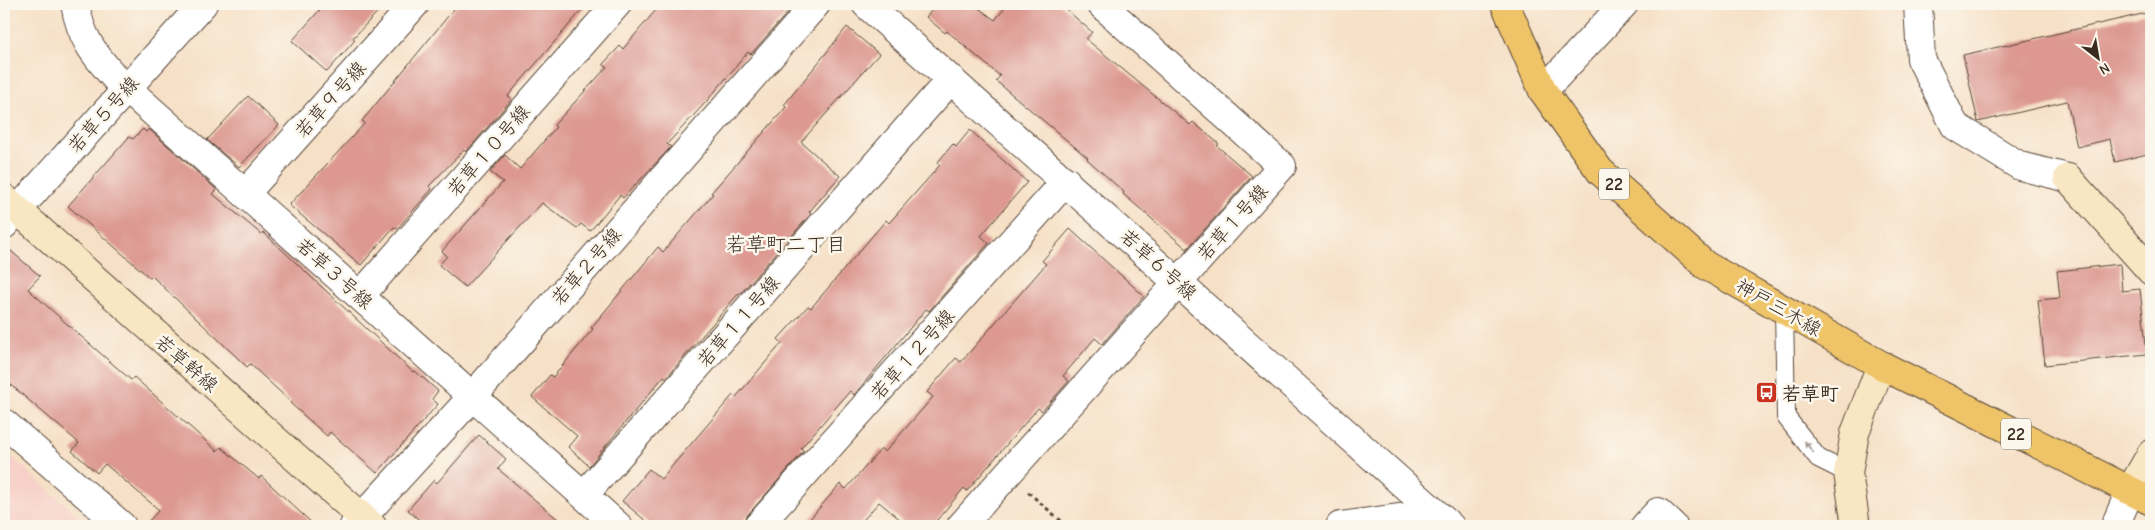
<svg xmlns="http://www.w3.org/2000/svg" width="2155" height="530" viewBox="0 0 2155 530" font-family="'Comic Neue','Klee One',sans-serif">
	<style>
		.built { fill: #f7d1c9 }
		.building { fill: #dc9891 }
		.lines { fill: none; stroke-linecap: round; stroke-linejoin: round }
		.lane-casing { stroke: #574537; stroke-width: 20 }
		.street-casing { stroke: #574537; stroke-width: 30 }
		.secondary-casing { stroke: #574537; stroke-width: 30 }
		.primary-casing { stroke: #574537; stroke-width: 30 }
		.path { stroke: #574537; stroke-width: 3; stroke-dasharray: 4 4; stroke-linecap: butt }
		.lane { stroke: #fff; stroke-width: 18 }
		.street { stroke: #fff; stroke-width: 28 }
		.secondary { stroke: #f9e7c3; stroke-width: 28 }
		.primary { stroke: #efc469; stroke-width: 28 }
		.oneway { fill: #a79f9a }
		.labels { text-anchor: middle; stroke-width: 5; stroke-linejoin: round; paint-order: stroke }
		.shield { fill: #fbf7ec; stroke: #75685c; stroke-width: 1 }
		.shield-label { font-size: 18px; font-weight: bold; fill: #3b2a1e }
		.street-label { font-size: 19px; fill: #3b2a1e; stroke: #fbf7ec }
		.poi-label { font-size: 19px; font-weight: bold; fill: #3b2a1e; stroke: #fbf7ec; text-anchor: start }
		.neighbourhood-label { font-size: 20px; fill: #3b2a1e; stroke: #fbf7ec }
	</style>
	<rect width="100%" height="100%" fill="#fbf7ec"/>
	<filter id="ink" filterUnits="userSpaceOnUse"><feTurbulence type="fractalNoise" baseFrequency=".02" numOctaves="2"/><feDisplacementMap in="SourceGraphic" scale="10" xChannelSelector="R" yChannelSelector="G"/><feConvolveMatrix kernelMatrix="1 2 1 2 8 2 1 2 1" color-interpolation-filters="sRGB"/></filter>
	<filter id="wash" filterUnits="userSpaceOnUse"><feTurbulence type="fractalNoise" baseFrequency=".0096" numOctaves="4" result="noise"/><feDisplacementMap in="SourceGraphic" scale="20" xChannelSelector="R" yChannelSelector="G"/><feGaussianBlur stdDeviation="1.12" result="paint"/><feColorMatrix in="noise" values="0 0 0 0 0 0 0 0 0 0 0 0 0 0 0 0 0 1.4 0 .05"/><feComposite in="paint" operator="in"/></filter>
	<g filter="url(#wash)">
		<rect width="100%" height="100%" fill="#f6e0c6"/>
		<path class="built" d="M4 450 89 526H4Z"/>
		<g id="blocks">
			<path class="building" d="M325 4H385L353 38 355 40 327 72 292 41Z
				M458 4H587L508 96 512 99 466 152 464 150 429 186 432 189 397 229 394 227 361 265 289 205 365 123 362 121Z
				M661 4H795L751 54 748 52 706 102 667 144 671 147 654 165 623 198 620 195 590 231 581 224 577 228 542 203 465 287 439 265 447 256 442 251 503 182 490 172 505 155 520 169 556 127 554 125 607 67 603 64 620 46 623 49Z
				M937 4H973L995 20 1008 4H1060L1092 32 1086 39 1190 125 1193 122 1219 144 1217 146 1252 176 1187 249 1123 194 1124 192 1087 159 1088 158 996 81 1000 76 947 31 945 33 926 17Z
				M2151 12V153L2115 162 2110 139 2077 147 2067 101 1978 122 1963 55Z
				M847 27 879 54 801 142 840 176 809 212 811 214 740 294 739 293 666 378 664 376 589 466 568 447 577 436 532 397 550 375 553 377 593 329 591 328 658 247 663 252 713 194 711 193 786 107 784 105Z
				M248 96 279 125 239 167 207 140Z
				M143 129 146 132 149 129 217 190 213 194 261 234 263 232 413 372 415 371 438 391 432 399 438 404 377 473 330 432 327 436 290 403 291 402 250 364 247 367 152 276 150 278 68 206 129 137 133 139Z
				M970 130 1027 182 981 236 989 243 929 311 926 309 854 395 850 391 801 448 804 451 738 526H652L622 501 649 469 661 479 733 395 736 397 782 343 778 339 808 306 811 308 886 220 889 223 940 165 937 163 953 144 956 147Z
				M1070 229 1144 296 1102 344 1095 338 1063 376 1069 381 1042 411 1038 408 967 491 964 488 932 526H908L879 502 858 526H804L840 484 846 489 881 449 885 452 933 397 927 392 956 358 961 362 1046 264 1042 261Z
				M4 245 40 276 28 289 76 332 131 380 134 377 217 451 221 447 259 479 261 476 315 526H144L159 510 105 464 97 473 72 451 79 443 4 379Z
				M2120 264 2122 291 2140 289 2147 354 2045 365 2038 300 2060 298 2057 271Z
				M479 435 506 459 498 469 566 526H426L408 510 434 480 437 483Z"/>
		</g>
	</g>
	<g filter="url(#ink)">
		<use href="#blocks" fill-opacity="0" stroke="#574537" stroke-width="1"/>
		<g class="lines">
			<defs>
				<path id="lane" d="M1784 309 1786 417 1818 458 1848 473"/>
				<path id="street" d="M75 4C81 38 93 53 116 79L618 526
					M866 4 1450 526
					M1918 4 1921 59 1955 126 2020 166 2068 178
					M1543 91 1624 4
					M245 194 415 4
					M4 225 203 4
					M360 296 617 4
					M4 423 122 526
					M584 495 951 79
					M354 526 473 396 816 4
					M758 526 1066 181
					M961 526 1282 166 1101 4
					M1340 526 1435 513
					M1645 526 1658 512 1673 526
					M2115 526 2130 491"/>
				<path id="secondary" d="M2068 178 2151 271
					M4 198 372 526
					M2130 491 2151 454
					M1856 526 1848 473 1855 433 1881 365"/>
				<path id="primary" d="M1505 4 1543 91 1600 171 1705 265 1881 365 2151 501"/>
			</defs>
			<use href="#lane" class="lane-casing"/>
			<use href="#street" class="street-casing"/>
			<use href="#secondary" class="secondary-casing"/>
			<use href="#primary" class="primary-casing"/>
			<path class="path" d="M1028 492 1067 526"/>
			<use href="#lane" class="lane"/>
			<use href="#street" class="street"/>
			<use href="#secondary" class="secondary"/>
			<use href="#primary" class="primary"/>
		</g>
		<defs><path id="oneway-solid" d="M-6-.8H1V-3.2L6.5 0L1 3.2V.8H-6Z" transform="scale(1.25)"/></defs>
		<use class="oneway" href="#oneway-solid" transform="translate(1809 447) rotate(-127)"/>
	</g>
	<defs>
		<symbol id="bus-square" viewBox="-11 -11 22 22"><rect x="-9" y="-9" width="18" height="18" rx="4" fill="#c8321e" stroke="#fbf7ec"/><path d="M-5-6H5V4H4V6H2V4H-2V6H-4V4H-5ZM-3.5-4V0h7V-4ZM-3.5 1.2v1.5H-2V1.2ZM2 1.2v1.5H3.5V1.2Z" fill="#fff"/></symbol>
	</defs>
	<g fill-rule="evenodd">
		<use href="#bus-square" x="1754" y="380" width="25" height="25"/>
	</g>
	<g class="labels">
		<g class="shield">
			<rect x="1599" y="168.5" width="30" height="31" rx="4"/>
			<rect x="2001" y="418.5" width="30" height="31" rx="4"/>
		</g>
		<g class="shield-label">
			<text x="1614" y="190">22</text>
			<text x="2016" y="440">22</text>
		</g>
		<g class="street-label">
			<text transform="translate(330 99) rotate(-48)" y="7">若草９号線</text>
			<text transform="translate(103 114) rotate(-48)" y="7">若草５号線</text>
			<text transform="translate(488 150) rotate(-49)" y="7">若草１０号線</text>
			<text transform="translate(1232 222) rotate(-48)" y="7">若草１号線</text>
			<text transform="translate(1159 264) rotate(42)" y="7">若草６号線</text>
			<text transform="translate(586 266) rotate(-49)" y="7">若草２号線</text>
			<text transform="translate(335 273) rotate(42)" y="7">若草３号線</text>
			<text transform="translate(1779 307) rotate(30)" y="7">神戸三木線</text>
			<text transform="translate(738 321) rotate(-49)" y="7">若草１１号線</text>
			<text transform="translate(912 354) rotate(-48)" y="7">若草１２号線</text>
			<text transform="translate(187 363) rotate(41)" y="7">若草幹線</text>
		</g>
		<g class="poi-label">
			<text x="1782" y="400">若草町</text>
		</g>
		<g class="neighbourhood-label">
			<text x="786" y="251">若草町二丁目</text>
		</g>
	</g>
	<rect width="2155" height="530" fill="none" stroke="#fbf7ec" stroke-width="20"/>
	<g transform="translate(2098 58) rotate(149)" stroke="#fbf7ec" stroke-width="4" paint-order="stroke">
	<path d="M0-4L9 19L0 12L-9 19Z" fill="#3b2a1e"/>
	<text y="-8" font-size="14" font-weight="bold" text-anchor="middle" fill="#3b2a1e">N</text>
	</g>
</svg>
